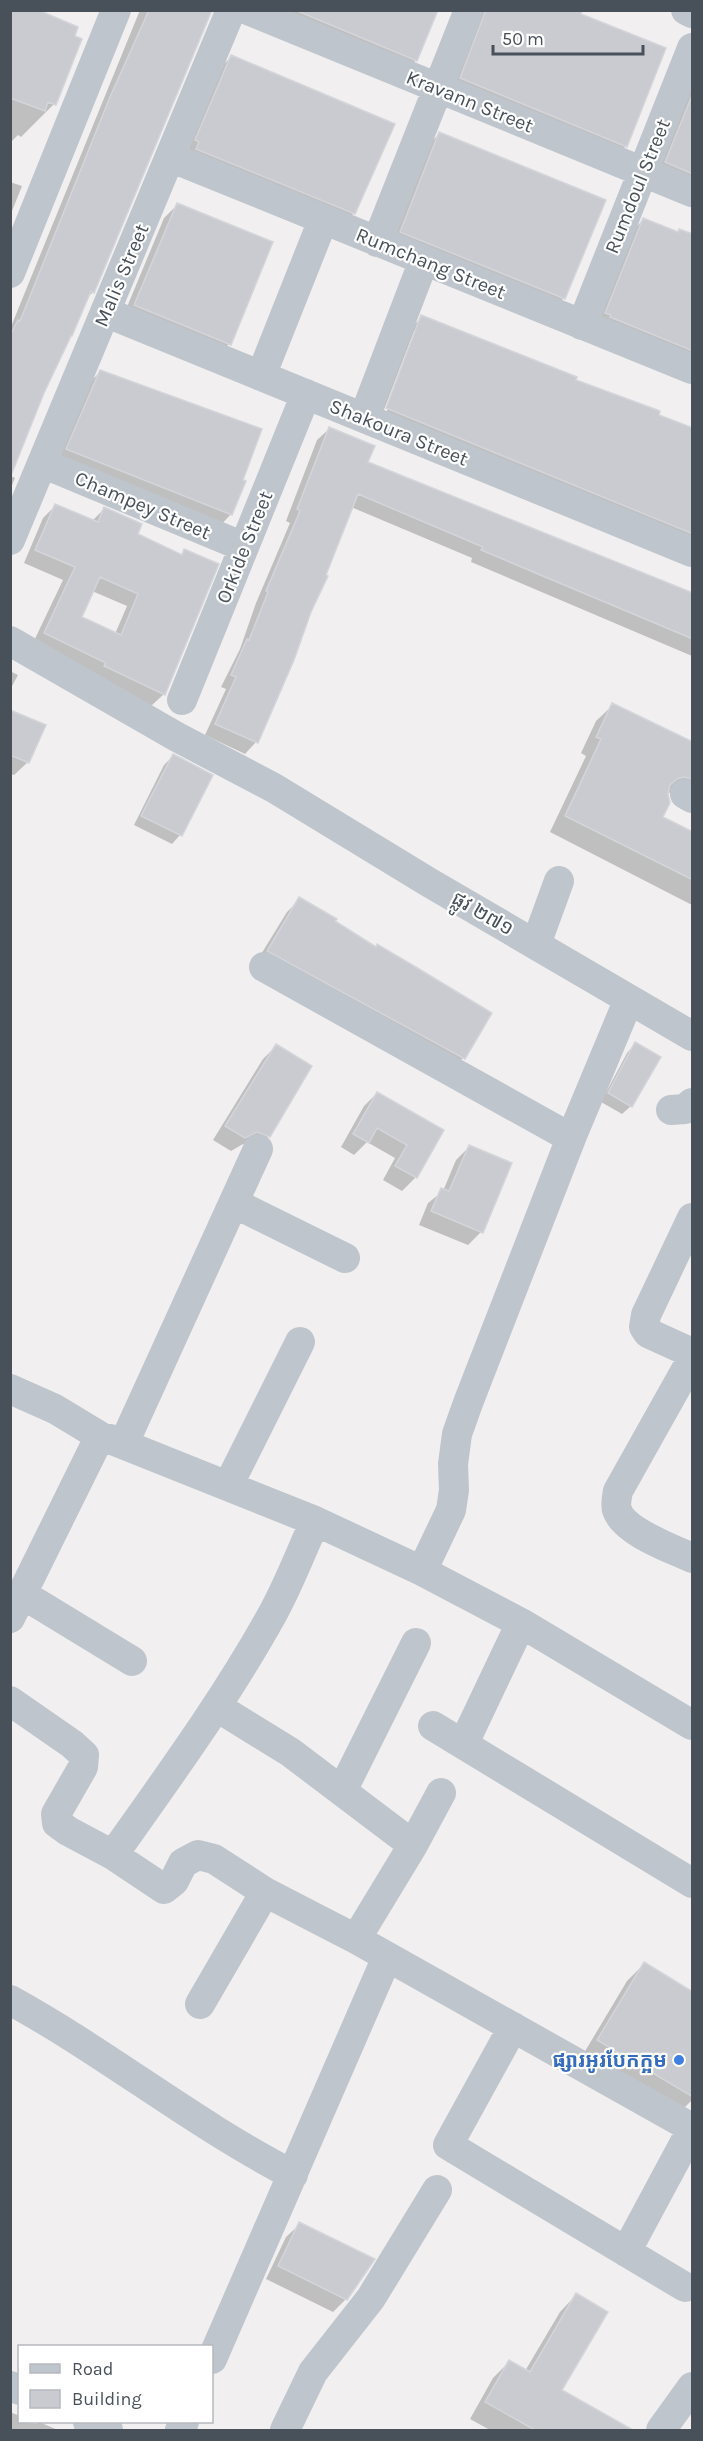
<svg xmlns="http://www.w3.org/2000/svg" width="703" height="2441" viewBox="0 0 703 2441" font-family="Karla,'Noto Sans Khmer',sans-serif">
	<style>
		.shadow { fill: #0003; fill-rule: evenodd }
		.building { fill: #c9cbd1; stroke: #d3d5da; stroke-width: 1.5; fill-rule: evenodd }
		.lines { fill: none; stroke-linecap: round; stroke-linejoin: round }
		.minor { stroke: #bec5cc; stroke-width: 30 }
		.shop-dot { fill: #3f7fe0; stroke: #fff; stroke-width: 2 }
		.labels { text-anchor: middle; stroke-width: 4.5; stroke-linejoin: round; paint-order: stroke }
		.street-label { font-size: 20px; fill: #48515a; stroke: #fff }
		.shop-label { font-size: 20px; font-weight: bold; fill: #366cbe; stroke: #fff; text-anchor: end }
	</style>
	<rect width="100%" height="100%" fill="#f1efef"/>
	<path class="shadow" d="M10 10 54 104 21 137 18 135 10 143Z
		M140 10H210L93 292 87 298 43 392 11 476 15 478 10 490V329Z
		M252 10H436L416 60 403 73Z
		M479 10H568L626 146 613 159 448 92Z
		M231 57 354 213 341 226 184 162 218 70Z
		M692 82V193L654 175Z
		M440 133 564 298 550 311 388 245 427 146Z
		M10 182 22 186 10 216Z
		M177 205 229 344 216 357 122 319 164 218Z
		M643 220 677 233 679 230 692 235V371L593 326 630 233Z
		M422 317 692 430V554L374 421 409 330ZM414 331H417L385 416 382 415Z
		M100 372 231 514 220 526 56 461 89 383Z
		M329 429 366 463 692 594V656L471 562 472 558 351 507 256 742 245 754 205 735 226 689 221 687 240 649 256 603 290 523 286 521 317 440Z
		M55 506 92 521 104 509 136 534 180 556 185 551 164 694 151 706 32 645 63 580 24 563 43 518ZM92 591 127 606 115 634 80 617Z
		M10 671 18 675 10 690Z
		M613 705 692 743V807L677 795 667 792 661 818 692 833V905L550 832 586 756 581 753 596 721Z
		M10 711 28 762 14 775 10 774Z
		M173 756 211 776 180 835 172 844 134 825 164 765Z
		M300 899 333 922 463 1058 450 1071 255 964 287 912Z
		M635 1044 631 1106 622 1114 601 1102 627 1053Z
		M276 1046 268 1136 255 1149 243 1144 231 1151 213 1140 263 1059Z
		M377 1093 442 1130 415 1178 402 1191 383 1180 395 1158 367 1142 354 1155 341 1147 364 1106Z
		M469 1147 481 1232 468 1245 419 1225 428 1203 443 1191 456 1160Z
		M644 1964 692 1993V2100L677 2115 581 2058 627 1981Z
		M300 2224 346 2299 333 2312 266 2279 286 2237Z
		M576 2295 560 2391 619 2424 615 2430H490L470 2419 493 2378 509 2362 525 2371 560 2312Z
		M10 2412 20 2416V2422L37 2424 39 2422 58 2430H10Z"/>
	<path class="building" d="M10 10H38L78 27 75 36 82 39 56 105 48 102 45 111 10 98Z
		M149 10H212L94 293 91 291 72 336H71L44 393 10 478V336L18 320 20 321 110 97Z
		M295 10H438L417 61Z
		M486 10H582L581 14 666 48 627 147 460 78Z
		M231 55 395 124 355 214 196 149 199 142 195 140Z
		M693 93V174L665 162Z
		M439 132 606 200 565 299 400 232Z
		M177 203 273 242 231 345 134 305Z
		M643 218 678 232 679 229 693 234V351L610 317 611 315 605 313Z
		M421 315 577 377 576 380 660 411 659 415 693 428V534L386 408Z
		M100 370 262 429 243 480 246 481 232 515 66 449Z
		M329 427 375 446 368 462 693 593V639L481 550 483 547 358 494 326 575 328 576 311 612 294 660 258 743 215 724 236 677 231 675 247 639 249 640 268 592 266 591 300 511 297 509Z
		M55 504 98 522 104 507 142 524 138 534 182 555 184 549 219 564 165 695 104 666 106 663 44 633 75 567 35 550ZM100 577 138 594 121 635 82 617Z
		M612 703 693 742V779L684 777 677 779 670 785 668 794 670 803 663 817 693 832V880L565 816 601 739 596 737Z
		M10 710 46 725 29 763 10 755Z
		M173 754 213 775 182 836 141 816Z
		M299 897 337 919 335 921 376 947 377 944 414 966 492 1013 465 1059 267 951Z
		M635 1042 661 1057 632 1107 608 1093Z
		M276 1044 312 1066 270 1137 257 1132 245 1138 225 1126Z
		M377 1092 444 1130 417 1178 395 1166 407 1145 377 1128 369 1143 353 1134Z
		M469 1145 512 1163 483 1233 431 1211 441 1188 449 1191Z
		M644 1962 693 1992V2097L597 2040Z
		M299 2222 375 2259 347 2300 278 2266Z
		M576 2293 608 2312 562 2390 633 2430H535L485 2402 509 2360 530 2372Z"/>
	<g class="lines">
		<path class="minor" d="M248 10 692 192
			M686 10 692 13
			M170 157 692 369
			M377 242 469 10
			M10 273 116 10
			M105 312 692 552
			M582 325 692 48
			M261 376 323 220
			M364 417 424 260
			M42 463 244 547
			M10 540 231 10
			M10 641 177 737 274 788 430 883 692 1036
			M182 700 306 394
			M685 794 692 798
			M536 944 559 881
			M264 967 571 1138
			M671 1110 685 1109 692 1103
			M234 1203 345 1258
			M692 1218 646 1315 644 1327 648 1333 692 1353
			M692 1359 618 1491C617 1497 615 1505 617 1510 624 1532 673 1549 692 1558
			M10 1389 55 1409 103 1438
			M124 1443 258 1149
			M228 1486 300 1342
			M422 1571 451 1510 454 1490 453 1464 457 1434 468 1403 571 1138 629 999
			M22 1594 132 1661
			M10 1618 96 1444 103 1438 110 1439 315 1521 422 1571 521 1623 692 1725
			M10 1701 72 1744 84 1755 83 1767 56 1814 57 1823 68 1831 113 1855 164 1889 174 1881 183 1863 198 1855 214 1859 265 1892 356 1939 692 2128
			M217 1707 290 1752 413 1845
			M433 1726 692 1883
			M464 1743 521 1623
			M342 1791 416 1643
			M113 1855C169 1776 226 1698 273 1613 289 1584 301 1552 315 1521
			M356 1939 413 1845 441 1793
			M10 2000C108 2054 194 2124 293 2175
			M200 2004 265 1892
			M513 2027 448 2145 685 2287
			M626 2252 692 2129
			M212 2359 387 1957
			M10 2386 20 2390
			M88 2422 108 2430
			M180 2430 184 2422
			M285 2430 313 2372 371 2298 437 2190
			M661 2430 692 2387"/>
	</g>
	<circle class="shop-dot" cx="679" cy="2060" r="6"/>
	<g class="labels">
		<g class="street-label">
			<text transform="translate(470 101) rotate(22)" y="7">Kravann Street</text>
			<text transform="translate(637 186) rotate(-68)" y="7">Rumdoul Street</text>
			<text transform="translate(431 263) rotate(22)" y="7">Rumchang Street</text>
			<text transform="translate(121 275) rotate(-67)" y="7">Malis Street</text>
			<text transform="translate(399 432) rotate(22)" y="7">Shakoura Street</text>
			<text transform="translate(143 505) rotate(23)" y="7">Champey Street</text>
			<text transform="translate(244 547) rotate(-68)" y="7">Orkide Street</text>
			<text transform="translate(483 913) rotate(30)" y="7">ផ្លូវ ២៧១</text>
		</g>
		<g class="shop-label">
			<text x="667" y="2067">ផ្សារអូរបែកក្អម</text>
		</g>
	</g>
	<rect width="703" height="2441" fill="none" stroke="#48515a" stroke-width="24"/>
	<rect x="18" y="2345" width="195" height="78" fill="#ffffff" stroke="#b6b9bd" stroke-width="1.5"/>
	<rect x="30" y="2364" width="30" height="9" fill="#bec5cc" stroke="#b6b9bd" stroke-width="1.5"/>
	<text x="72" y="2375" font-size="18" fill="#48515a">Road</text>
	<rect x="30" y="2390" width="30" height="18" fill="#c9cbd1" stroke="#b6b9bd" stroke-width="1.5"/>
	<text x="72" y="2405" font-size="18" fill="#48515a">Building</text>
	<path d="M493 45v9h150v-9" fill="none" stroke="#48515a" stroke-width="3"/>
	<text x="502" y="45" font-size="18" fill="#48515a" stroke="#ffffff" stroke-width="4.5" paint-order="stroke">50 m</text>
</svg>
